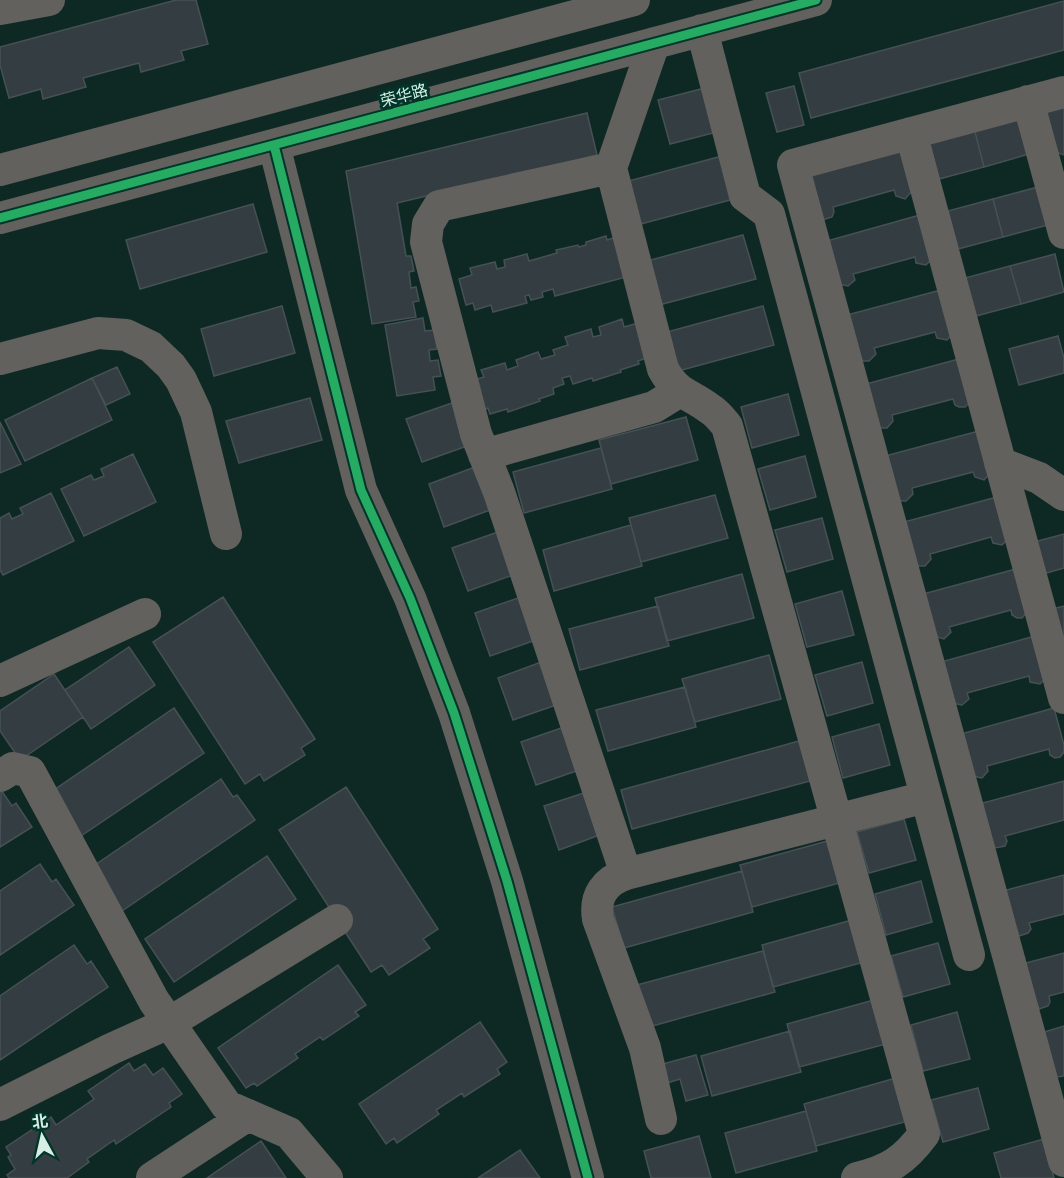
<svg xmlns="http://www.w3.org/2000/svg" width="1064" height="1178" viewBox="0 0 1064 1178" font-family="'Roboto Condensed','Noto Sans SC',sans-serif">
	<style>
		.building { fill: #333d42; stroke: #465155; stroke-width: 1.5 }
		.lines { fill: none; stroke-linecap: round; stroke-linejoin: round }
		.minor { stroke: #62615e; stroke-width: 32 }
		.cycleway-casing { stroke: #02352a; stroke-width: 13 }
		.cycleway { stroke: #26ab63; stroke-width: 9 }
		.labels { text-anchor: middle; stroke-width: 6; stroke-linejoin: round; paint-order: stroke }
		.street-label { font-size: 16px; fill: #d6eee6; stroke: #02352a }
	</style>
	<rect width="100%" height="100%" fill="#0e2924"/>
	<path class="building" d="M176 0H196L208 44 181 51 184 60 141 72 139 63 83 78 86 87 43 99 41 89 9 98 0 65V47Z
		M1064 1V50L811 118 799 73Z
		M794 86 804 125 777 132 766 93Z
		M705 88 717 132 670 144 658 100Z
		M1064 104V155L1056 152 1044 110Z
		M587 113 597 155 397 203 406 256H411L414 271 409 272 411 288 416 287 419 301 413 302 416 317 372 324 346 171Z
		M1019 116 1029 154 984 167 974 128Z
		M974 128 984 167 939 179 929 140Z
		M899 148 911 192 905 199 896 196 894 190 833 207 834 212 832 217 822 220 806 174Z
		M722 156 734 199 637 225 625 182Z
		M1038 187 1048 225 1003 237 993 199Z
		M993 199 1003 237 958 249 948 211Z
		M253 204 267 252 140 289 126 240Z
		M920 215 932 259 926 265 916 263 915 257 853 274 855 280 848 286 838 284 827 241Z
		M743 235 756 279 659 305 647 261Z
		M606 236 607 240 616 237 626 277 555 296 553 289 542 292 543 297 531 300 529 295 525 296 527 303 493 312 491 305 475 310 473 303 466 305 459 279 472 275 470 268 495 262 497 269 505 267 504 260 527 254 529 261 557 253 556 250 578 245 579 247 586 245V242Z
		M1055 254 1064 292 1021 304 1010 266Z
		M1010 266 1021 304 976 316 965 278Z
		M941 290 953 333 947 340 937 338 935 332 874 348 876 354 869 361H863L859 359 847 315Z
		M282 306 295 353 214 376 201 329Z
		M763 306 774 345 678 371 667 332Z
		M423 318 425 331 434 330 437 349 429 350 430 361 438 360 441 376 433 377 435 390 397 396 385 325Z
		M622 319 624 327 638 323 649 357 638 361 639 364 620 370 621 372 593 381 592 378 573 384 570 376 562 378 564 384 553 388 554 394 539 399 540 401 508 412 507 409 490 414 488 408 479 411 470 381 484 377 481 370 505 363 507 370 518 366 516 360 538 352 541 359 555 355 553 350 568 345 565 337 591 329 593 337 601 335 599 327Z
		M1058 336 1064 358V373L1019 385 1009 349Z
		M959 359 971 401 965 407H959L955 405 953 399 892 415 893 421 887 428H881L877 426 866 384Z
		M117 367 130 394 106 405 92 378Z
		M92 378 112 420 25 461 5 420Z
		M788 394 799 435 752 448 741 407Z
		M310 398 322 440 239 463 226 421Z
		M452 403 467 446 422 462 406 419Z
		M686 417 698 460 611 484 599 440Z
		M0 422 21 464 0 473Z
		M979 431 990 473 984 480 975 477 973 472 912 488 913 494 906 501H901L896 498 885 456Z
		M601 448 612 489 524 513 513 472Z
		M133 454 156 502 84 536 61 489 91 475 94 480 104 476 101 469Z
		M805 456 816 497 770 510 758 469Z
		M475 467 490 510 444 527 429 484Z
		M51 493 74 541 3 575 0 570V518L9 513 12 519 23 514 20 508Z
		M715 495 728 538 641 562 629 518Z
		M997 497 1008 539 1002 545 993 543 991 537 930 554 931 559 925 566H919L914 564 904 522Z
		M822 518 833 559 787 572 775 530Z
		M631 525 642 566 554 591 543 550Z
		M498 532 513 575 468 591 452 548Z
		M1064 534V568L1043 574 1034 542Z
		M1016 569 1028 611 1022 618H1017L1012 615 1011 610 949 627 951 632 944 639 934 636 923 594Z
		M742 574 754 618 667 641 655 598Z
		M842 591 854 635 807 647 795 604Z
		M223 597 315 739 301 748 305 755 264 781 260 774 245 784 153 642Z
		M521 597 536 640 490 656 475 613Z
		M658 606 669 646 580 670 569 629Z
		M1064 606V642L1052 609Z
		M1035 636 1046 678 1040 684 1030 682 1029 676 967 693 969 699 962 705 952 703 941 662Z
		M129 647 155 685 91 729 65 690Z
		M769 655 781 699 695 722 682 679Z
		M544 661 559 704 513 720 498 678Z
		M862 662 873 703 827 716 815 675Z
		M54 674 83 717 20 760 0 731V711Z
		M685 687 696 727 608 751 596 710Z
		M174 708 204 753 75 840 48 794Z
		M1054 708 1064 745V752L1060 757 1055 758 1050 755 1049 749 987 766 988 771 982 778 972 776 961 734Z
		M879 724 890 765 843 778 832 737Z
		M567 726 582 769 536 785 521 742Z
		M799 741 810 781 632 829 621 790Z
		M221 779 233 797 237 795 255 820 122 911 95 865Z
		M1064 781V820L1005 836 1007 841 1005 846 995 848 979 804Z
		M346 787 438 929 423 939 430 948 389 975 382 965 371 972 279 830Z
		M1 790 12 806 16 803 32 827 0 847Z
		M590 791 605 833 559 850 544 806Z
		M904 819 916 860 869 873 857 832Z
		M831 840 843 882 752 907 740 865Z
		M267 856 296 899 174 982 145 939Z
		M40 864 52 882 56 879 74 905 0 955V891Z
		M742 871 753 912 624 948 612 907Z
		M1064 875V914L1029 923 1031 929 1028 933 1019 936 1003 891Z
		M921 881 932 922 886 935 875 894Z
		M852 920 864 962 773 987 762 945Z
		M938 943 950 984 903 997 891 956Z
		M74 945 87 964 91 961 108 987 0 1060V996Z
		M763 951 775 992 645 1028 633 986Z
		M1064 953V992L1049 996 1050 1002 1048 1006 1039 1009 1022 964Z
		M338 965 366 1005 355 1012 359 1016 323 1040 320 1037 295 1054 298 1058 257 1086 254 1083 246 1088 218 1048Z
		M874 1000 886 1044 799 1067 787 1024Z
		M957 1012 970 1059 923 1071 911 1025Z
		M480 1022 507 1062 497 1069 500 1074 464 1097 462 1093 436 1110 439 1114 397 1143 394 1138 386 1144 359 1104Z
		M1064 1026V1076L1057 1077 1041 1033Z
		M790 1031 801 1072 712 1096 701 1056Z
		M696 1055 708 1095 686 1101 680 1079 664 1084 659 1065Z
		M129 1063 134 1071 145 1064 153 1075 163 1068 182 1094 169 1103 171 1107 116 1144 114 1140 87 1159 89 1162 67 1178H9L7 1175 15 1169 8 1157 11 1155 6 1147 51 1117 56 1125 94 1099 88 1091Z
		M896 1078 908 1121 816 1146 804 1104Z
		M978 1088 989 1129 943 1142 931 1100Z
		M806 1111 817 1151 736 1173 725 1133Z
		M699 1136 711 1178H651L644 1151Z
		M1044 1139 1054 1178H1001L994 1153Z
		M261 1141 286 1178H207Z
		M520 1150 540 1178H478Z"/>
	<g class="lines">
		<path class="minor" d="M0 9 49 0
			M702 30 745 196 769 214 969 955
			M654 43 611 168 663 369C677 395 689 393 710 409 717 413 722 420 727 426L924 1134C904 1161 889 1170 857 1178
			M1064 92 793 165 1064 1161
			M1028 101 1064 233
			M911 133 1064 698
			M274 145 361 490 410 598 454 713 507 881 588 1178
			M611 168 439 206 428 224 426 242 476 434 499 492 626 874
			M0 170 634 0
			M0 218 816 0
			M0 359 98 333 126 335 151 347 171 366 181 380 196 412 226 534
			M484 455 654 407 680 391
			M1000 463 1039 478 1064 495
			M0 681 145 614
			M0 776 13 768 30 772 154 1001 227 1106 289 1133 327 1178
			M0 1105 111 1049 169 1023 337 920
			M661 1119 645 1048 598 919C594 896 605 881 626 874L926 797
			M152 1178 248 1115"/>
		<defs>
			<path id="cycleway" d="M274 145 361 490 410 598 454 713 507 881 588 1178
				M0 218 816 0"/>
		</defs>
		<use href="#cycleway" class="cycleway-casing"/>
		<use href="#cycleway" class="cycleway"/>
	</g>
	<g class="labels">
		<g class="street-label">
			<text transform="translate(404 95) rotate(-15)" y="6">荣华路</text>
		</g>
	</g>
	<g transform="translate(42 1136) rotate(352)" stroke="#02352a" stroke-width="4.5" paint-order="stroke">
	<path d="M0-4.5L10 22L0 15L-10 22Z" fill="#d6eee6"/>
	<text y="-9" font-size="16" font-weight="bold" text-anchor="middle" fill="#d6eee6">北</text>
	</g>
</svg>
